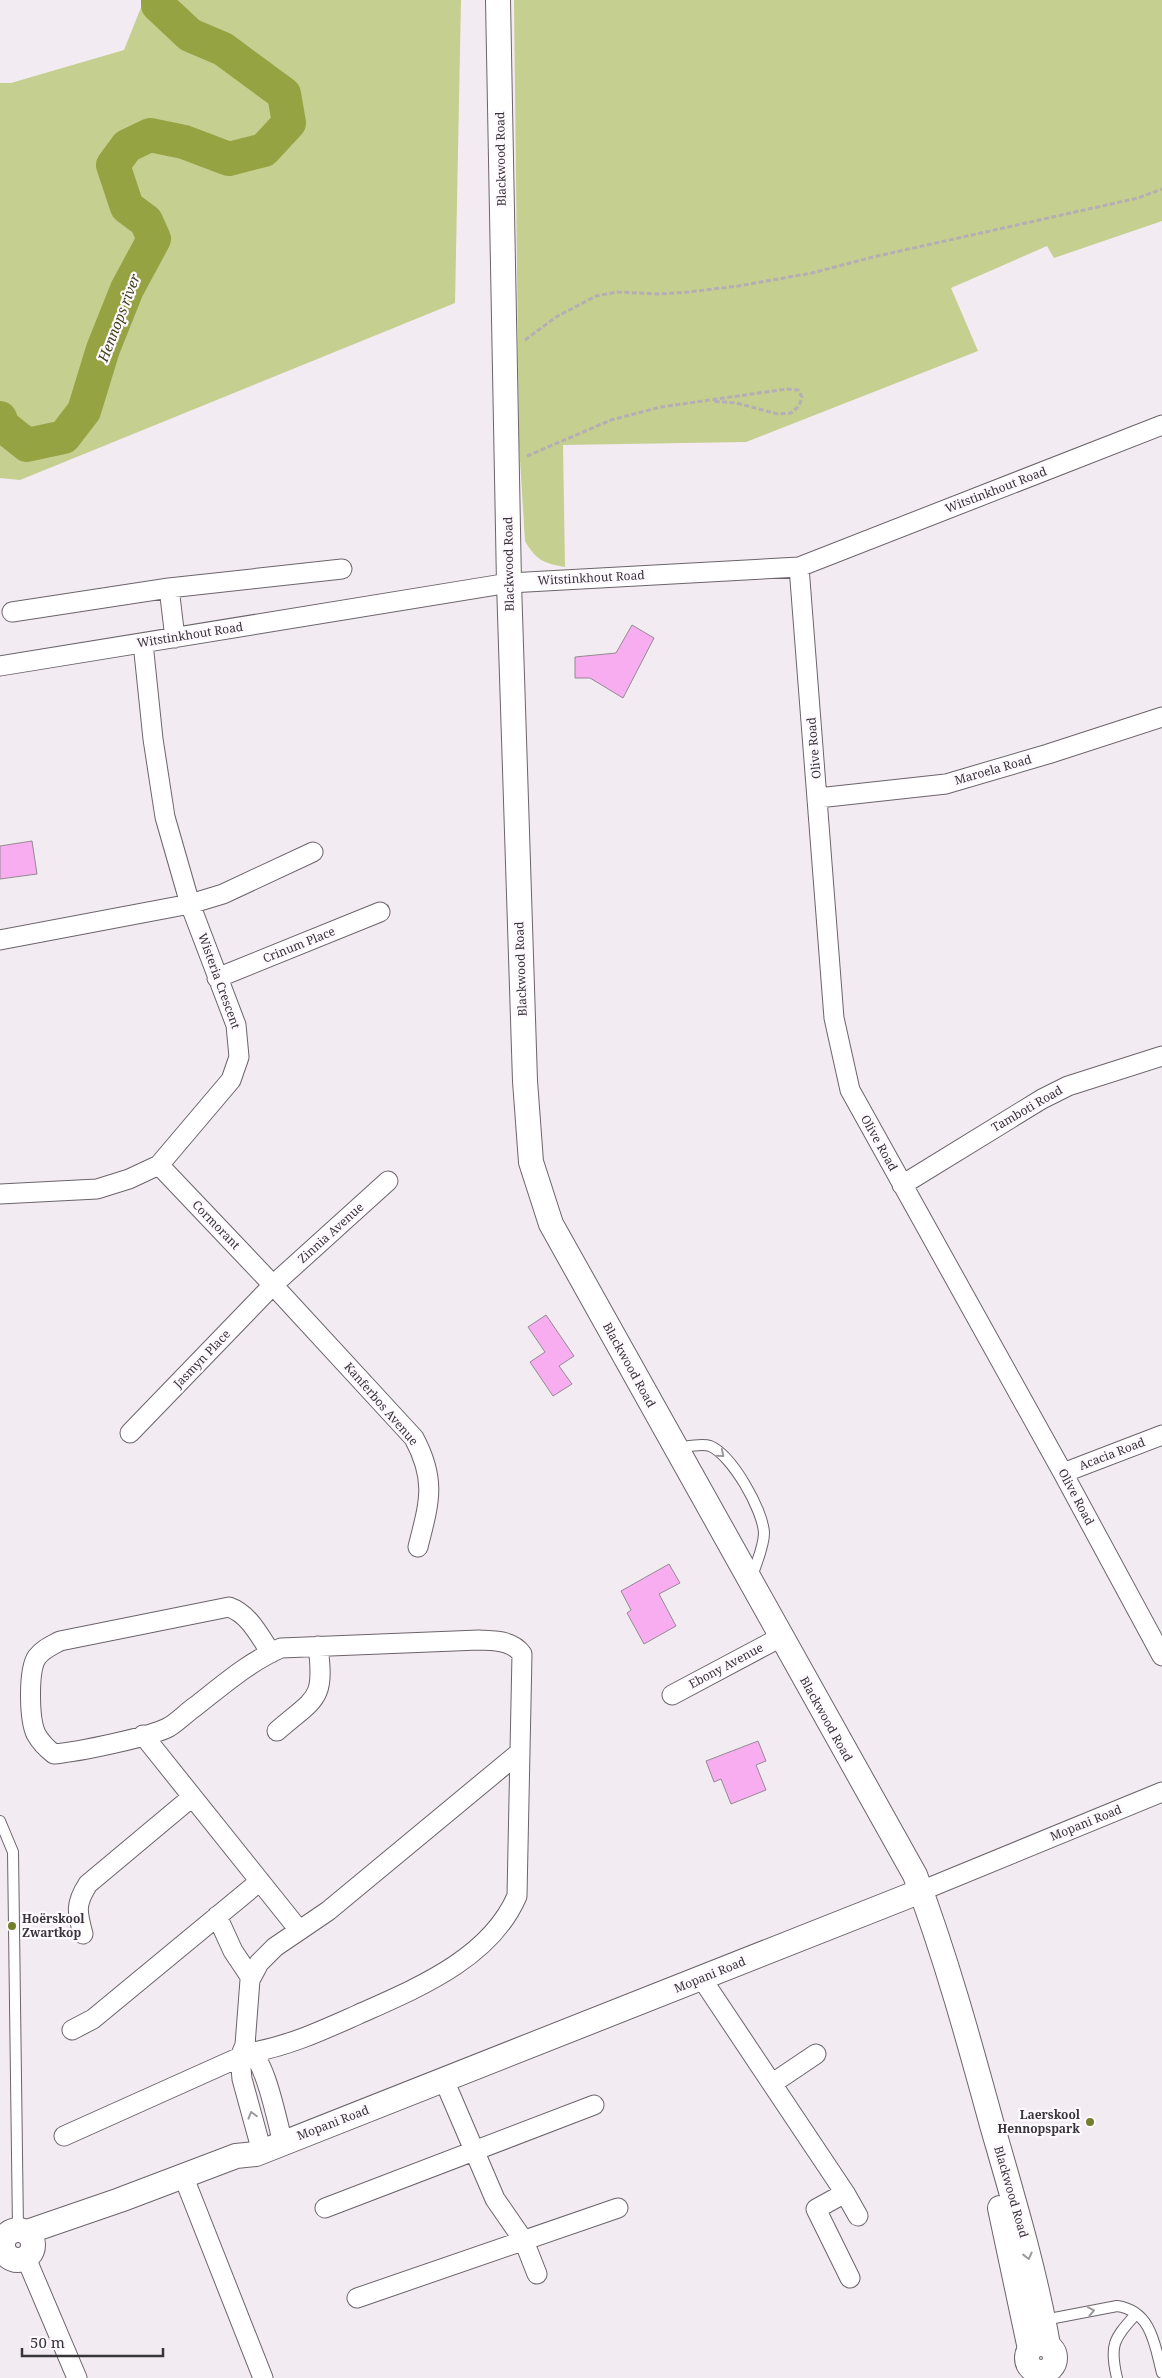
<svg xmlns="http://www.w3.org/2000/svg" width="1162" height="2378" viewBox="0 0 1162 2378" font-family="'Noto Serif',serif">
	<style>
		.green { fill: #c4cf90 }
		.lines { fill: none; stroke-linecap: round; stroke-linejoin: round }
		.river { stroke: #96a343; stroke-width: 34 }
		.building { fill: #f8adf0; stroke: #928b91 }
		.service-casing { stroke: #6b646a; stroke-width: 12 }
		.minor-casing { stroke: #6b646a; stroke-width: 21 }
		.tertiary-casing { stroke: #6b646a; stroke-width: 26 }
		.path { stroke: #b5aeb4; stroke-width: 3; stroke-dasharray: 5 2.5; stroke-linecap: butt }
		.service { stroke: #fff; stroke-width: 10 }
		.minor { stroke: #fff; stroke-width: 19 }
		.tertiary { stroke: #fff; stroke-width: 24 }
		.oneway { stroke: #9c9a9c }
		.poi-dot { fill: #747e2b; stroke: #fef9fe; stroke-width: 2 }
		.labels { text-anchor: middle; stroke-width: 4.5; stroke-linejoin: round; paint-order: stroke }
		.street-label { font-size: 12px; fill: #383538; stroke: #fef9fe }
		.poi-label { font-size: 12px; font-weight: bold; fill: #383538; stroke: #fef9fe; text-anchor: start }
		.water-label { font-size: 14px; font-style: italic; fill: #3d421a; stroke: #fef9fe }
	</style>
	<rect width="100%" height="100%" fill="#f3ebf2"/>
	<path class="green" d="M144 0H461L455 303 20 480 0 478V83H11L124 50Z
		M514 0H1162V221L1054 258 1047 246 951 288 978 351 746 442 563 445 565 567C543 563 536 560 525 541L519 444Z"/>
	<g class="lines">
		<path class="river" d="M0 418 3 426 27 445 64 437 84 411 103 349 127 289 154 239 146 221 127 207 113 165 127 146 150 135 184 142 229 159 264 150 289 123 284 94 223 49 190 35 158 5V0"/>
	</g>
	<path class="building" d="M632 625 654 638 623 698 590 678H575V657L616 653Z
		M32 841 37 874 0 879V846Z
		M546 1315 574 1356 559 1366 572 1384 553 1396 530 1362 545 1352 528 1327Z
		M669 1564 680 1583 659 1594 676 1626 644 1644 627 1613 631 1610 621 1591Z
		M758 1741 766 1761 756 1765 766 1790 731 1804 721 1779 714 1782 706 1761Z"/>
	<g class="lines">
		<defs>
			<path id="service" d="M676 1448C686 1447 701 1443 710 1446 732 1455 763 1510 764 1533 764 1547 756 1563 752 1577
				M0 1821 13 1852 18 2229
				M1044 2320 1117 2306C1152 2311 1155 2346 1162 2373
				M1117 2378C1109 2344 1114 2339 1136 2314"/>
			<path id="minor" d="M799 567 834 1018 850 1090 1063 1473 1162 1656
				M169 588 342 569
				M12 612 169 588 175 638
				M0 666 509 583 799 567 1162 425
				M818 798 946 784 1048 754 1162 717
				M0 940 190 904 223 894 313 852
				M217 978 380 912
				M159 1165 273 1285 414 1438C437 1481 429 1503 418 1547
				M902 1185 1042 1099 1068 1086 1162 1056
				M0 1194 97 1189 129 1179 159 1165 231 1080 239 1057 236 1025 190 904 165 817 153 739 143 643
				M130 1433 273 1285 388 1181
				M1063 1473 1162 1435
				M672 1695 781 1637
				M277 1731C316 1697 325 1701 318 1646
				M143 1735 299 1930
				M921 1891 1162 1792
				M217 1916 233 1951 251 1978
				M83 1934C77 1912 75 1904 88 1884L192 1797
				M702 1979 845 2193 858 2216
				M72 2030 93 2019 260 1881
				M246 2046C266 2060 276 2118 283 2143
				M254 2052C291 2045 323 2030 357 2015 417 1988 490 1959 517 1896L522 1654C512 1640 495 1641 479 1640L281 1648C249 1662 224 1684 196 1706 187 1712 179 1721 169 1727 151 1737 77 1752 54 1754 46 1748 41 1743 36 1734 29 1719 28 1670 37 1657 43 1649 51 1646 60 1641L229 1607C249 1614 259 1635 271 1653
				M444 2080 495 2199 524 2241 537 2274
				M773 2083 816 2054
				M64 2136 240 2057
				M262 2152 242 2079 240 2057 245 2045 250 1980 259 1963 275 1947 328 1911 520 1752
				M188 2188 263 2378
				M845 2193 816 2209 850 2278
				M325 2208 594 2105
				M26 2258 77 2378
				M357 2298 618 2208"/>
			<path id="tertiary" d="M498 0 509 583 525 1081 531 1162 551 1224 915 1875C946 1957 969 2041 992 2125 1013 2198 1035 2271 1048 2345
				M1000 2208 1030 2349
				M3 2245a15 15 0 1 1 30 0a15 15 0 1 1-30 0Z
				M27 2232 120 2200 236 2156 256 2154 921 1891
				M1027 2358a14 14 0 1 1 28 0a14 14 0 1 1-28 0Z"/>
		</defs>
		<use href="#service" class="service-casing"/>
		<use href="#minor" class="minor-casing"/>
		<use href="#tertiary" class="tertiary-casing"/>
		<path class="path" d="M525 340 556 317 596 296 617 292 658 294 689 292 738 286 812 273 873 257 1138 198 1162 189
			M527 456 611 420 661 407 787 389 798 390 802 397 799 406 791 413 778 414 736 403 712 401"/>
		<use href="#service" class="service"/>
		<use href="#minor" class="minor"/>
		<use href="#tertiary" class="tertiary"/>
	</g>
	<defs><path id="oneway-chevron" d="M-2-3.5L2.5 0L-2 3.5" fill="none" stroke-width="1.6" stroke-linecap="round" stroke-linejoin="round" transform="scale(1.25)"/></defs>
	<g class="oneway">
		<use href="#oneway-chevron" transform="translate(721 1454) rotate(39)"/>
		<use href="#oneway-chevron" transform="translate(252 2115) rotate(-106)"/>
		<use href="#oneway-chevron" transform="translate(1028 2256) rotate(76)"/>
		<use href="#oneway-chevron" transform="translate(1091 2311) rotate(-11)"/>
	</g>
	<g class="poi-dot">
		<circle cx="12" cy="1926" r="5"/>
		<circle cx="1090" cy="2122" r="5"/>
	</g>
	<g class="labels">
		<g class="street-label">
			<text transform="translate(501 159) rotate(-91)" y="4">Blackwood Road</text>
			<text transform="translate(996 490) rotate(-21)" y="4">Witstinkhout Road</text>
			<text transform="translate(509 564) rotate(-91)" y="4">Blackwood Road</text>
			<text transform="translate(591 578) rotate(-3)" y="4">Witstinkhout Road</text>
			<text transform="translate(190 635) rotate(-9)" y="4">Witstinkhout Road</text>
			<text transform="translate(814 748) rotate(-95)" y="4">Olive Road</text>
			<text transform="translate(993 770) rotate(-16)" y="4">Maroela Road</text>
			<text transform="translate(299 945) rotate(-22)" y="4">Crinum Place</text>
			<text transform="translate(521 969) rotate(-92)" y="4">Blackwood Road</text>
			<text transform="translate(219 981) rotate(70)" y="4">Wisteria Crescent</text>
			<text transform="translate(1027 1109) rotate(-30)" y="4">Tamboti Road</text>
			<text transform="translate(879 1143) rotate(61)" y="4">Olive Road</text>
			<text transform="translate(216 1225) rotate(46)" y="4">Cormorant</text>
			<text transform="translate(331 1233) rotate(-42)" y="4">Zinnia Avenue</text>
			<text transform="translate(202 1359) rotate(-46)" y="4">Jasmyn Place</text>
			<text transform="translate(629 1365) rotate(61)" y="4">Blackwood Road</text>
			<text transform="translate(381 1404) rotate(49)" y="4">Kanferbos Avenue</text>
			<text transform="translate(1112 1454) rotate(-21)" y="4">Acacia Road</text>
			<text transform="translate(1076 1497) rotate(62)" y="4">Olive Road</text>
			<text transform="translate(726 1666) rotate(-28)" y="4">Ebony Avenue</text>
			<text transform="translate(826 1719) rotate(61)" y="4">Blackwood Road</text>
			<text transform="translate(1086 1823) rotate(-22)" y="4">Mopani Road</text>
			<text transform="translate(710 1975) rotate(-22)" y="4">Mopani Road</text>
			<text transform="translate(333 2123) rotate(-21)" y="4">Mopani Road</text>
			<text transform="translate(1011 2192) rotate(74)" y="4">Blackwood Road</text>
		</g>
		<g class="poi-label">
			<text x="22" y="1923">Hoërskool<tspan x="22" dy="14">Zwartkop</tspan></text>
			<text x="1080" y="2119" text-anchor="end">Laerskool<tspan x="1080" dy="14">Hennopspark</tspan></text>
		</g>
		<g class="water-label">
			<text transform="translate(119 318) rotate(-69)" y="5">Hennops river</text>
		</g>
	</g>
	<path d="M22 2348v8h141v-8" fill="none" stroke="#383538" stroke-width="2.5"/>
	<text x="30" y="2348" font-size="15" fill="#383538" stroke="#fef9fe" stroke-width="4" paint-order="stroke">50 m</text>
</svg>
